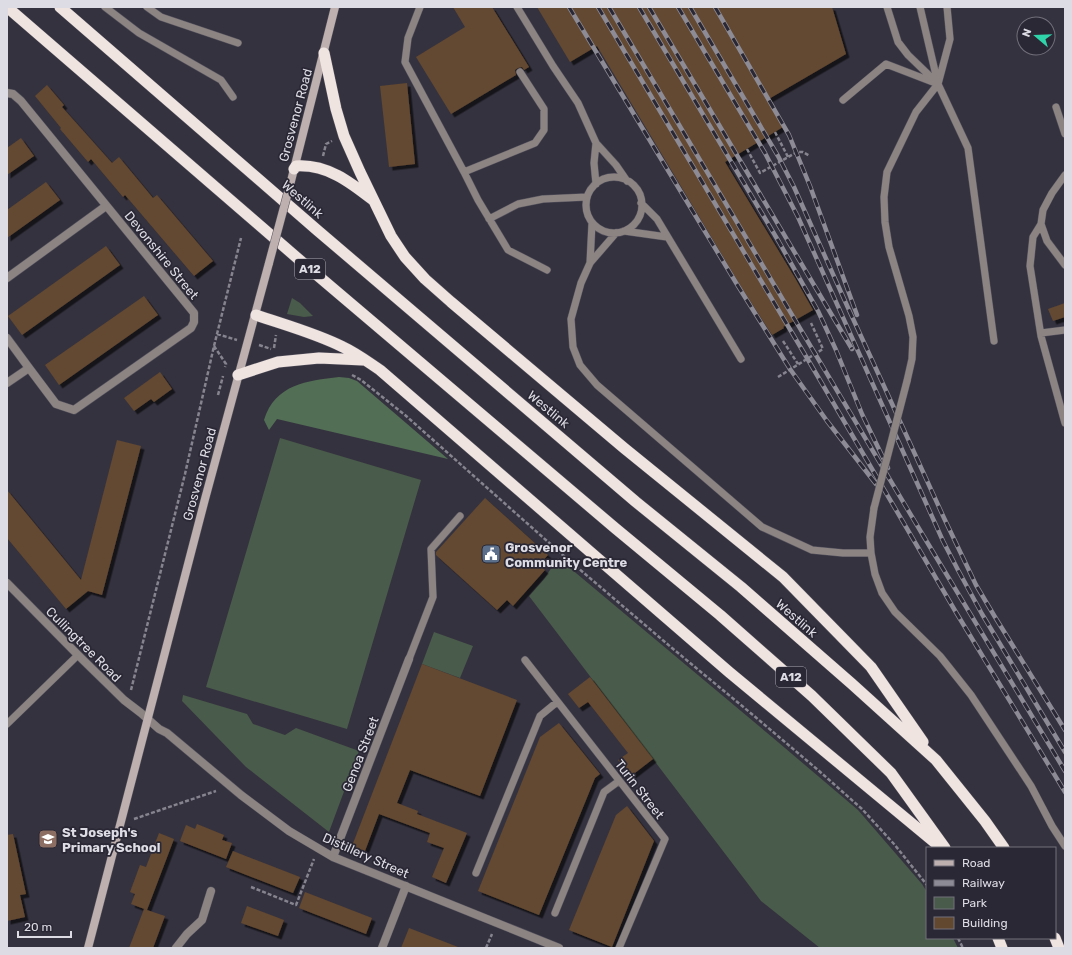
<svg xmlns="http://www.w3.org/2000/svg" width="1072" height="955" viewBox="0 0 1072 955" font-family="Rubik,sans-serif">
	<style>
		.green { fill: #495b4a }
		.forest { fill: #526e55 }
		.building { fill: #634830; filter: url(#shadow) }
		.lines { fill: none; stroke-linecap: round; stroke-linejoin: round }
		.service-casing { stroke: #53515d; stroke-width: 8 }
		.minor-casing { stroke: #53515d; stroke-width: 9 }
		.secondary-casing { stroke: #53515d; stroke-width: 9 }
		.trunk-casing { stroke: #53515d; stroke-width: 12 }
		.path { stroke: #86848f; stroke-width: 2.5; stroke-dasharray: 4 2; stroke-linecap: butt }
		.service { stroke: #8c8482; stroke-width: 7 }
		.minor { stroke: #8c8482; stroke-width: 8 }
		.secondary { stroke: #bdb0ae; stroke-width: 8 }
		.trunk { stroke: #f0e4e1; stroke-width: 11 }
		.rail-casing { stroke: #8d8b95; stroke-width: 4.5 }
		.rail { stroke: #2b2835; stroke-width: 3; stroke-dasharray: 9; stroke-linecap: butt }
		.service-bridge-casing { stroke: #53515d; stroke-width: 8; stroke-linecap: butt }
		.secondary-bridge-casing { stroke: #53515d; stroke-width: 9; stroke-linecap: butt }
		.service-bridge { stroke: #8c8482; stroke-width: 7 }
		.secondary-bridge { stroke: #bdb0ae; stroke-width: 8 }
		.labels { text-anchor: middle; stroke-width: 3.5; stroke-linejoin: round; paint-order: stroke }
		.shield { fill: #2b2835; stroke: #a8a6b0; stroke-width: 1 }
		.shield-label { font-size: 12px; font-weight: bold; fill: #dddce4 }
		.street-label { font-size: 13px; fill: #dddce4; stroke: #2b2835 }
		.poi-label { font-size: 13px; font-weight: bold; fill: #dddce4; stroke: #2b2835; text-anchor: start }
	</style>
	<defs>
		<filter id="shadow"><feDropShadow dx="3.5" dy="3.5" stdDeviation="0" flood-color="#0009"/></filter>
	</defs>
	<rect width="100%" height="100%" fill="#35323f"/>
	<path class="green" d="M292 298 300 303 313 316 304 317 287 314Z
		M280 438 421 480 347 729 206 687Z
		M558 558 772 737 858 810 922 884 927 892V938H953L958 948H820L761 901 529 596 544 579Z
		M434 632 473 646 460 678 422 664Z
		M183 695 247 714 253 724 285 735 296 728 359 751 329 832 246 767 182 701Z"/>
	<path class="forest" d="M339 377 349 378 357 381 448 459 277 419 269 430 264 420C275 384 307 381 339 377Z"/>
	<path class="building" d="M453 7H492L529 67 524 70 522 67 518 68 515 70 516 75 451 114 416 57 465 27Z
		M537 7H832L846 54 767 100 783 127 725 162 795 278 813 310 783 327 784 328 772 335 740 285 597 46 570 62Z
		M407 83 415 164 389 167 380 86Z
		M47 85 64 105 62 107 112 163 119 157 153 198 157 195 213 261 194 276 125 195 123 197 91 159 88 162 60 129 61 128 35 96Z
		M21 138 34 156 7 175V148Z
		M46 182 60 200 7 238V210Z
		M106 246 120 265 22 335 8 316Z
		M144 296 158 315 59 385 45 365Z
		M1065 303V317L1053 321 1048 309Z
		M160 372 172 389 154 402 151 399 134 411 124 398Z
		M117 440 141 446 102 595 88 591 66 609 7 538V490L81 580Z
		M485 498 548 555 539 565 545 570 513 606 507 600 497 610 436 555V552Z
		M422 664 517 700 480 796 410 770 397 803 418 811 417 814 467 833 446 883 432 877 444 848 427 842 430 833 379 814 365 851 352 846Z
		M590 677 653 759 631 776 618 760 628 753 588 702 579 708 568 694Z
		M559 723 600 774 595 778 539 915 478 891 540 737Z
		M627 806 654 841 612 947 569 930 616 815Z
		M197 824 224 835 222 840 232 843 226 859 180 841 186 825 195 829Z
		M159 833 174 839 147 910 131 904 135 894 130 892 140 865 146 867Z
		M13 834 26 894 20 895 25 917 7 921V835Z
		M233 851 300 877 293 893 226 867Z
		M305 892 372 918 366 934 299 908Z
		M247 906 284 920 278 936 241 923Z
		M144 909 165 916 153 948H129Z
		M409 928 458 947V948H401Z"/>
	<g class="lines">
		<defs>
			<path id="service" d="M105 7 139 33 221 80 233 97
				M147 7 161 17 238 43
				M420 7 408 38 405 62 464 172 478 200 508 250 547 270
				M517 7 553 66 578 103 596 143 616 165 627 181
				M887 7 898 42 908 55 935 81
				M920 7 938 84 968 148 994 341
				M843 100 886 64 938 84
				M1056 107 1065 134
				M596 143 594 163 596 184
				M464 172 535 143 544 130V109L520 72
				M1065 175 1052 193 1043 210 1041 224 1047 241 1065 265
				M586 205a28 28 0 1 1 56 0a28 28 0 1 1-56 0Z
				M641 203 657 219 741 359
				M489 219 518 204 543 199 587 197
				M1041 224 1033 237 1030 266 1041 336 1065 423
				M624 231 667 237
				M616 233 590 263 581 283 571 319 573 347 580 365 597 385 762 527 812 550 843 553H871
				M590 263 592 223
				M1041 333 1065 330
				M907 381 912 359 913 337 909 316 889 247 885 222 884 197 887 172 901 143 916 112 938 84 950 39 947 7
				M874 508 870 537 871 553 875 574 882 593 895 612 940 656 971 695 1031 786 1052 826 1065 846
				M409 659 433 597 431 549 460 516
				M525 660 665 839 619 948
				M7 724 78 655
				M476 873 540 716 557 702
				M555 913 604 792 619 781"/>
			<path id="minor" d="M7 93 13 94 21 101 194 313V322L191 328 74 410 56 404 29 368 7 338
				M7 278 106 206
				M7 383 29 368
				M7 583 78 655 124 700 141 713 159 729 167 733 241 795 289 831 333 857 559 948
				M333 857 409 659
				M176 948 187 934 202 920 211 891
				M382 948 406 886"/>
			<path id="secondary" d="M291 181 335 7
				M88 948 205 499 269 263"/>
			<path id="trunk" d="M7 7 310 269 615 528 720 615 812 696 891 773 945 848
				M60 7 317 230 636 502 741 587 852 684 936 760 985 821 1004 848
				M324 53 336 109 344 136 360 172 391 236 405 257 425 279 451 302 624 448 783 577 871 667 923 742
				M294 169 296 166C327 164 350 182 373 200
				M256 315C285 325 315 333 343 347 356 353 368 362 380 370L729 672 939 846
				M238 375 278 362 319 358 363 360
				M998 938 1002 948
				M1055 938 1059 948"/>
		</defs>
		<use href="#service" class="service-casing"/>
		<use href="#minor" class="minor-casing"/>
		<use href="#secondary" class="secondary-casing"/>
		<use href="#trunk" class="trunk-casing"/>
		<path class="path" d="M775 132 788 157
			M747 149 760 173 797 152H803L810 156
			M323 156 326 144 332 141
			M217 334 237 340
			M783 341 798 364
			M259 345 271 349
			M214 346 226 364 225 367
			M274 348 276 335
			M352 375 361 380 405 415 564 556 672 648 753 715 818 770 862 809 894 844 927 885
			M778 377 823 349 811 323
			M218 395 223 376
			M131 690 185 474 214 346 241 238
			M134 819 216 791
			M251 887 296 905 314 859
			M958 938 963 948
			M486 948 492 934"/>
		<use href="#service" class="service"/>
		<use href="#minor" class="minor"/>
		<use href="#secondary" class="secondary"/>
		<use href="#trunk" class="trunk"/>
		<defs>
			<path id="rail" d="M569 7 738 286 790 369 827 421 876 484
				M598 7 807 358 957 614 1065 792
				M609 7 927 542 1065 771
				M639 7 779 242 818 311 836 350 862 414 888 468
				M649 7 852 349
				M678 7 765 153 798 217 943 541 958 570 982 614 1065 752
				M690 7 778 156 794 187 849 310 883 384 944 518 976 585 995 617 1065 730
				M715 7 789 135 810 186 857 315"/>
		</defs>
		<use href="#rail" class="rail-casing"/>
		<use href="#rail" class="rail"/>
		<defs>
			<path id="service-bridge" d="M874 508 907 381"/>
			<path id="secondary-bridge" d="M269 263 291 181"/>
		</defs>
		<use href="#service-bridge" class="service-bridge-casing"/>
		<use href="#secondary-bridge" class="secondary-bridge-casing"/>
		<use href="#service-bridge" class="service-bridge"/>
		<use href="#secondary-bridge" class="secondary-bridge"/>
	</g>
	<defs>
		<symbol id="civic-square" viewBox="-11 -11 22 22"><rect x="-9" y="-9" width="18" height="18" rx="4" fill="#5c6f8a" stroke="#2b2835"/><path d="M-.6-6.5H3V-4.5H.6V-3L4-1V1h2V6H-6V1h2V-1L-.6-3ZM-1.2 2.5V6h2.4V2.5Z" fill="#fff"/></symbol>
		<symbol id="school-square" viewBox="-11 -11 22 22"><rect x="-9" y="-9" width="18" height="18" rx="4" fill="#8d6e63" stroke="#2b2835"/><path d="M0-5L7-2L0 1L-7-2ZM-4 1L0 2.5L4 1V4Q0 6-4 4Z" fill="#fff"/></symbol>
	</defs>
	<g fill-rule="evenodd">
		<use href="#civic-square" x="480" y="543" width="22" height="22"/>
		<use href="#school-square" x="37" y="828" width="22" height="22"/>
	</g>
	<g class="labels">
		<g class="shield">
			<rect x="295" y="259" width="30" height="20" rx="3"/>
			<rect x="776" y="667" width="30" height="20" rx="3"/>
		</g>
		<g class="shield-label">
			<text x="310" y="273">A12</text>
			<text x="791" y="681">A12</text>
		</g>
		<g class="street-label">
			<text transform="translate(295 115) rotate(-75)" y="5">Grosvenor Road</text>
			<text transform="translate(303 199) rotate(41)" y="5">Westlink</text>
			<text transform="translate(162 255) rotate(51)" y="5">Devonshire Street</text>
			<text transform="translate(549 409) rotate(40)" y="5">Westlink</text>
			<text transform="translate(199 474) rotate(-75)" y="5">Grosvenor Road</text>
			<text transform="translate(797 618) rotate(41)" y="5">Westlink</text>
			<text transform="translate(84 644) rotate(45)" y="5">Cullingtree Road</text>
			<text transform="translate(360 754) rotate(-69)" y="5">Genoa Street</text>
			<text transform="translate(640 789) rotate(52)" y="5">Turin Street</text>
			<text transform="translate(366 855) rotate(24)" y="5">Distillery Street</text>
		</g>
		<g class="poi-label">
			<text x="505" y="552">Grosvenor<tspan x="505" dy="15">Community Centre</tspan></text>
			<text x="62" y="837">St Joseph's<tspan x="62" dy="15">Primary School</tspan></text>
		</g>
	</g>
	<rect width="1072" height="955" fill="none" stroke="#dddce4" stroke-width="16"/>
	<rect x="926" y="847" width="130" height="92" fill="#2b2835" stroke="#72707b"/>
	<rect x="934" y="860" width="20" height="6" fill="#bdb0ae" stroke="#72707b"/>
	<text x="962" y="867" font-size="12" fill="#dddce4">Road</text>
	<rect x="934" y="880" width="20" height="6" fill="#8d8b95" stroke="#72707b"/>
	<text x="962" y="887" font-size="12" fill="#dddce4">Railway</text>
	<rect x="934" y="897" width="20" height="12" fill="#495b4a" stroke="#72707b"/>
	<text x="962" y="907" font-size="12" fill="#dddce4">Park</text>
	<rect x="934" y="917" width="20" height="12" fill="#634830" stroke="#72707b"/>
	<text x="962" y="927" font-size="12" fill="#dddce4">Building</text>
	<g transform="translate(1036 36) rotate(289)"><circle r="19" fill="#2b2835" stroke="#72707b"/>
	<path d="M0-3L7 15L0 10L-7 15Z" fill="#2fd4aa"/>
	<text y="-6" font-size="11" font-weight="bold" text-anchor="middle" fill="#dddce4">N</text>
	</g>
	<path d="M18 931v6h53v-6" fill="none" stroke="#dddce4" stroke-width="2"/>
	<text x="24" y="931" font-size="12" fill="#dddce4" stroke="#2b2835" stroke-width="3" paint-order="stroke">20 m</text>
</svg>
